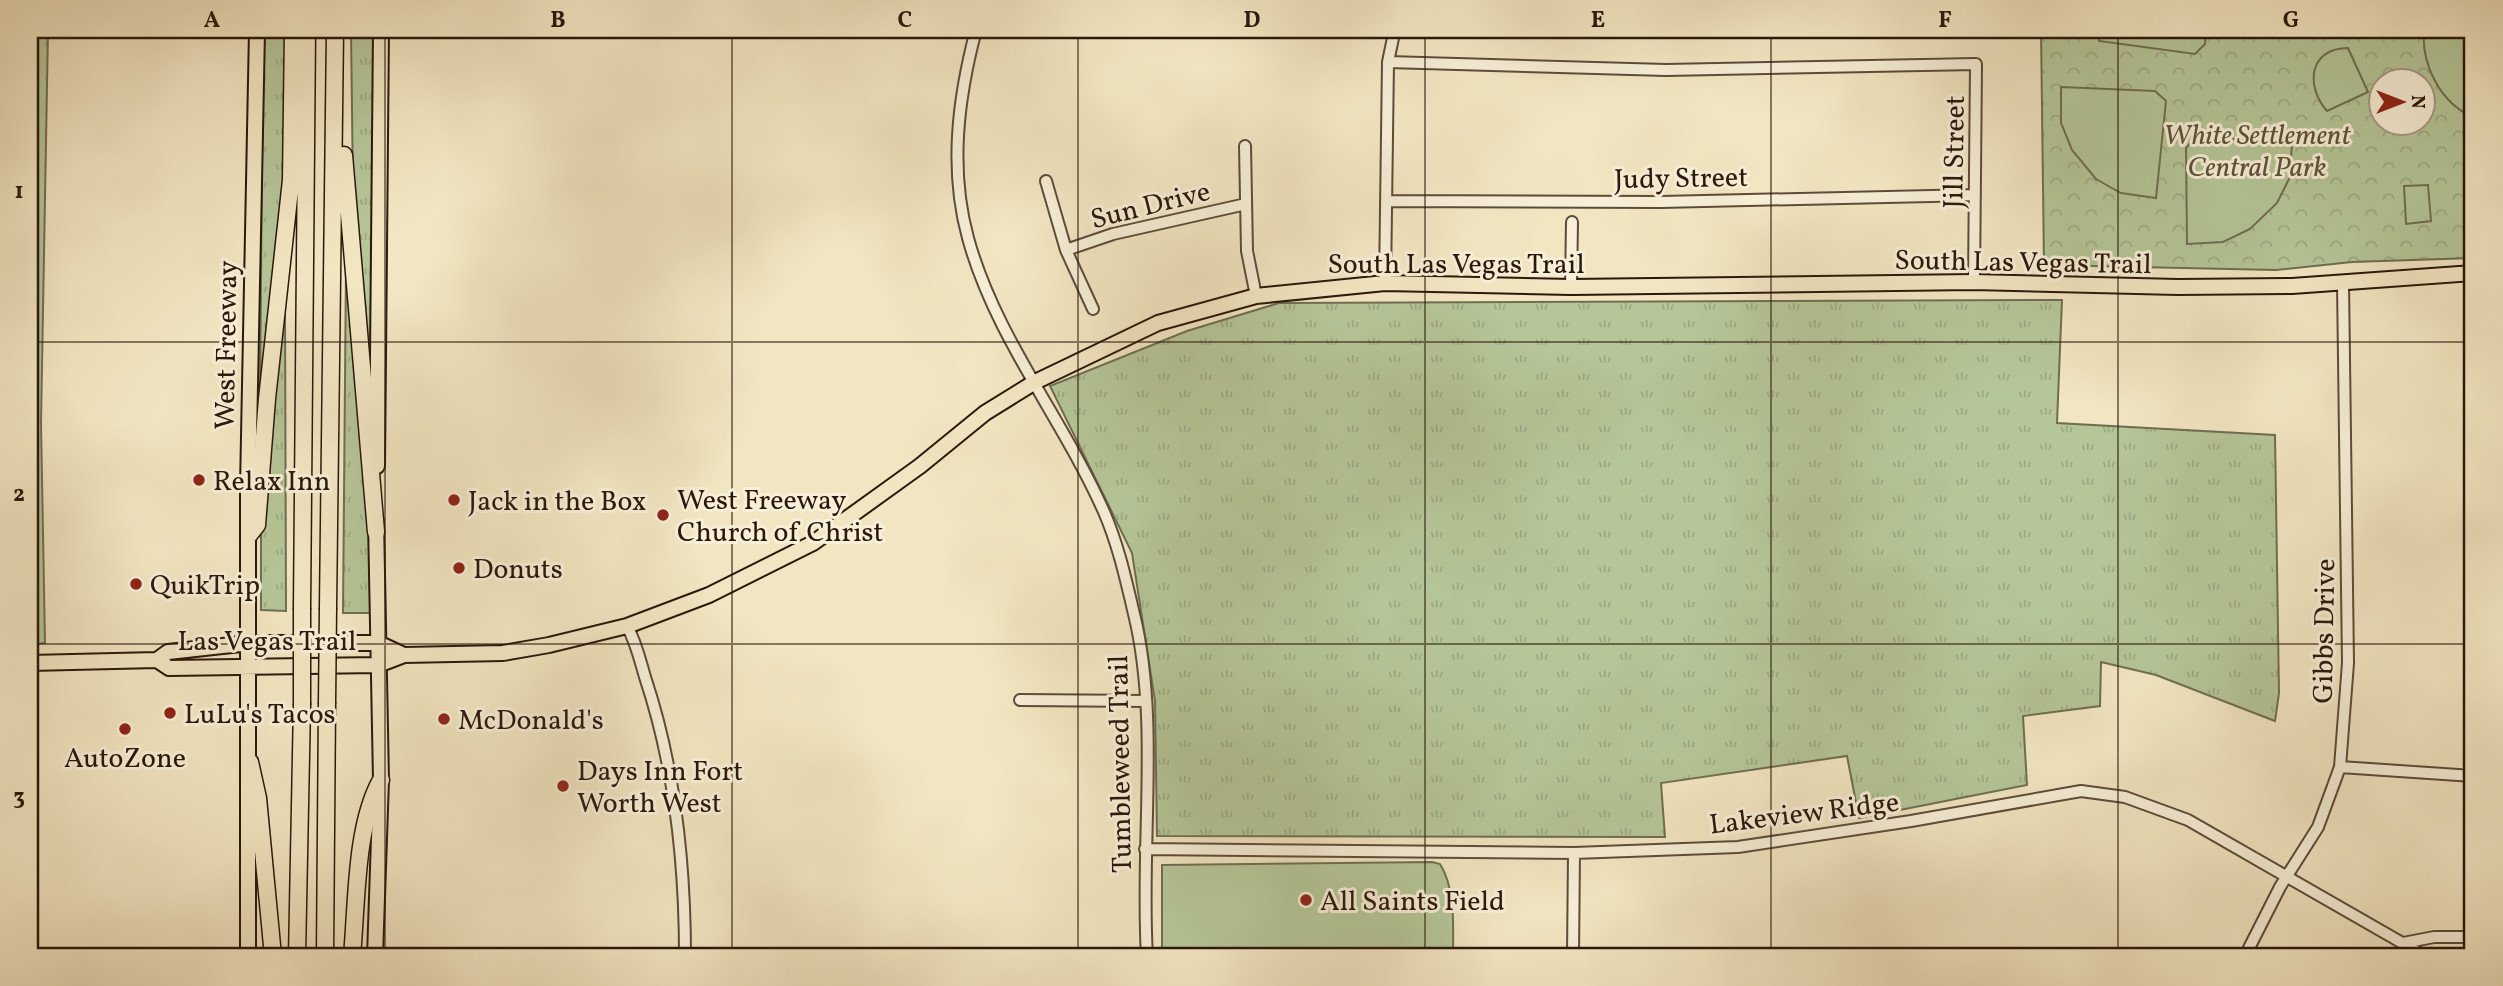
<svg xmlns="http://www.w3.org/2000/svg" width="2503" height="986" viewBox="0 0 2503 986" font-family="Vollkorn,serif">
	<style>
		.grass { fill: url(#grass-tufts); stroke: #706e52; stroke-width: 2 }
		.park { fill: url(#park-crowns); stroke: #706e52; stroke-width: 2; fill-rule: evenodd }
		.pitch { fill: #b5c698; stroke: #706e52; stroke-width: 2 }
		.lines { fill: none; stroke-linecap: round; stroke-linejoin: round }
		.minor-casing { stroke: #5d4b3a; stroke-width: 14 }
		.major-casing { stroke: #2b170c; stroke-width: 18 }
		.highway-casing { stroke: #2b170c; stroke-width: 19 }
		.minor { stroke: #f7efd7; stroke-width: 10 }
		.major { stroke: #f2e6c2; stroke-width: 14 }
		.highway { stroke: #f2e6c2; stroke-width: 16 }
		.highway-bridge-casing { stroke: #2b170c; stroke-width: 19; stroke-linecap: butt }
		.highway-bridge { stroke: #f2e6c2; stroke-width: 16 }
		.grid { fill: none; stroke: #2b170c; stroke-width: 2; stroke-opacity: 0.55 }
		.poi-dot { fill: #8f2418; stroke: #f7efd7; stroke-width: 2.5 }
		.labels { text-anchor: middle; stroke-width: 6; stroke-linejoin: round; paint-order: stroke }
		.park-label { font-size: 28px; font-style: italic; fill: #5b543d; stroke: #f7efd7 }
		.street-label { font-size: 28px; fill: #2b170c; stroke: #f7efd7 }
		.poi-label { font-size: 28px; fill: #2b170c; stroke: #f7efd7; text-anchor: start }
		.neatline { fill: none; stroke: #2b170c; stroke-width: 2.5 }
		.grid-label { font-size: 23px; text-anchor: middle; font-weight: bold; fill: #2b170c }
	</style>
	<defs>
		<pattern id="grass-tufts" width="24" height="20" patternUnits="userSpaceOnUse" patternTransform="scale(1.75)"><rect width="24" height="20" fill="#b5c698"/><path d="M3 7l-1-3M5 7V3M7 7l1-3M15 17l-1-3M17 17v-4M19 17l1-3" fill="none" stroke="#9ca982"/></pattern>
		<pattern id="park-crowns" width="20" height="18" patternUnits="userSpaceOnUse" patternTransform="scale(1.75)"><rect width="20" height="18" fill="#b5c698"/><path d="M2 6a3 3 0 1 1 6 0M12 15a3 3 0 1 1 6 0" fill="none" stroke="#9ca982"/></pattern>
	</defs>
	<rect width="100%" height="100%" fill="#f2e6c2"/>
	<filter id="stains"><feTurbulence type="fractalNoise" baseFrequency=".00286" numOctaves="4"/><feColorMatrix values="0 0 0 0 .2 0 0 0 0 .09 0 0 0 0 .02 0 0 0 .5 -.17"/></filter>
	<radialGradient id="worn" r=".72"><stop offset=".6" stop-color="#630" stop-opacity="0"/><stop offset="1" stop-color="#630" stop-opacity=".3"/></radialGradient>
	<path class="grass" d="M30 30H48L41 423 45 643 30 645Z
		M263 30H287L282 239 260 398Z
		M351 30H375L370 390 353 190Z
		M346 265 369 516 372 613H343Z
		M2062 300 2057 423 2275 435 2279 693 2275 721 2156 675 2101 662 2100 706 2023 716 2027 785 1859 818 1847 756 1661 783 1665 837 1157 836 1155 701 1132 553 1050 386 1187 331 1279 303Z
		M285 303 286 611 261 610V516Z"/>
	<path class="park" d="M2041 30H2473V258L2352 262 2276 270 2044 265ZM2380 80H2422V122H2380Z"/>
	<path class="pitch" d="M2101 30H2206L2205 44 2195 54 2099 41Z
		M2424 30H2473V117C2440 103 2421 64 2424 30Z
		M2348 48 2368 92 2327 111C2305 86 2309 48 2348 48Z
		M2061 87 2155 91 2166 101 2156 198 2121 193 2096 179 2072 150 2061 123Z
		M2196 137 2292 142 2290 177 2277 203 2250 229 2223 242 2187 244 2186 148Z
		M2428 185 2431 221 2406 224 2404 186Z
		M1432 862 1440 864C1456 889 1453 927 1453 956H1162V865Z"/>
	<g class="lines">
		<defs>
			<path id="minor" d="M976 30C958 98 949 169 968 238 995 337 1063 419 1104 512 1118 544 1126 580 1134 614 1160 720 1140 846 1147 956
				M1388 62 1666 70 1976 64 1974 282
				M1245 146 1247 251 1256 296
				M1046 181 1066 250 1093 309
				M1387 201 1661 202 1975 195
				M1066 250 1113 234 1246 204
				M1385 283 1388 62 1393 38
				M1571 287 1572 222
				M627 626C636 642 640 660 645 677 675 767 685 862 685 956
				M1020 700 1145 701
				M2340 767 2473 776
				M1145 849 1574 853 1738 847 1911 821 2081 791 2125 797 2188 820 2425 956
				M2403 943 2434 937H2473
				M1573 956 1574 853
				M2245 956 2280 887 2318 827 2340 767 2348 663 2343 283"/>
			<path id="major" d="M377 466 381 30
				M157 660 168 652 250 643H378L404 655
				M30 663 157 660 169 668 378 665 404 655 503 653 549 645 627 626 709 595 813 543 920 466 985 413 1035 382 1158 323 1256 296 1385 283 1571 287 1974 282 2178 287 2292 286 2473 273
				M248 956V487L257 30
				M375 956 381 780 376 521"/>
			<path id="highway" d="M344 155 376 532
				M249 535 257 525 267 399 291 180 293 30
				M302 608 307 30
				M328 608 335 30
				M250 762 258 798 273 956
				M297 956 302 705
				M325 956 327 704
				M352 956C357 903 355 826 381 780"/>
		</defs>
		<use href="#minor" class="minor-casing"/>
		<use href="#major" class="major-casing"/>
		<use href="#highway" class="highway-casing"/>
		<use href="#minor" class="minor"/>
		<use href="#major" class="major"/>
		<use href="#highway" class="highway"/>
		<defs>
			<path id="highway-bridge" d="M327 704 328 608
				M302 705V608"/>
		</defs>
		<use href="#highway-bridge" class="highway-bridge-casing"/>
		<use href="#highway-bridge" class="highway-bridge"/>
	</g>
	<path class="grid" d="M385 30V956M732 30V956M1078 30V956M1425 30V956M1771 30V956M2118 30V956M30 342H2473M30 644H2473"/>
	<g class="poi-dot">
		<circle cx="199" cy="480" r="7"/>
		<circle cx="454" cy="500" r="7"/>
		<circle cx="663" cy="515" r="7"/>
		<circle cx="459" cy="568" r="7"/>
		<circle cx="136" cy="584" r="7"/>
		<circle cx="170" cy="713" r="7"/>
		<circle cx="444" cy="719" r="7"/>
		<circle cx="125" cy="729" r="7"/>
		<circle cx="563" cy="786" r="7"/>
		<circle cx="1306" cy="900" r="7"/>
	</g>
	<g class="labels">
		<g class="park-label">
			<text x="2257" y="144">White Settlement<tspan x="2257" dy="32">Central Park</tspan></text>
		</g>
		<g class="street-label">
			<text transform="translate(1953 152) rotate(-89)" y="10">Jill Street</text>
			<text transform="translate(1681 177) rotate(-1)" y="10">Judy Street</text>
			<text transform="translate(1150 204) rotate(-14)" y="10">Sun Drive</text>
			<text transform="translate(2023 261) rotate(1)" y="10">South Las Vegas Trail</text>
			<text x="1456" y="273">South Las Vegas Trail</text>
			<text transform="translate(225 345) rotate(-89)" y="10">West Freeway</text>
			<text transform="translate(2323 631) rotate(-89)" y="10">Gibbs Drive</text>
			<text x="267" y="650">Las Vegas Trail</text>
			<text transform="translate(1119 764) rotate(-91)" y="10">Tumbleweed Trail</text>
			<text transform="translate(1804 812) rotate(-7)" y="10">Lakeview Ridge</text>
		</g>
		<g class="poi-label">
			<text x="213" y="490">Relax Inn</text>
			<text x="677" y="509">West Freeway<tspan x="677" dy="32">Church of Christ</tspan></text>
			<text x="468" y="510">Jack in the Box</text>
			<text x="473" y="578">Donuts</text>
			<text x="150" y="594">QuikTrip</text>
			<text x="184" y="723">LuLu's Tacos</text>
			<text x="458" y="729">McDonald's</text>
			<text x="125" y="767" text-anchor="middle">AutoZone</text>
			<text x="577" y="780">Days Inn Fort<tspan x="577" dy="32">Worth West</tspan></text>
			<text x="1320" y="910">All Saints Field</text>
		</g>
	</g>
	<rect width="2503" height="986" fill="none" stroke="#f2e6c2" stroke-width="77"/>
	<g transform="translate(2402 102) rotate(90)"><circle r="33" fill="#f7efd7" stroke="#a59986" stroke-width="2"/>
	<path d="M0-5L12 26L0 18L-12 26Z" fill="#8f2418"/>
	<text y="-10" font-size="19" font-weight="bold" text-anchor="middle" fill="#2b170c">N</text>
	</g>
	<rect x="38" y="38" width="2426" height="910" class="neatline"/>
	<g class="grid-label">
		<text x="212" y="27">A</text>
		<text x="558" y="27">B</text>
		<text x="905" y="27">C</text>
		<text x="1252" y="27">D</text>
		<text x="1598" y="27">E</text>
		<text x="1945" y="27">F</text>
		<text x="2291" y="27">G</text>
		<text x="19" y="198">1</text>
		<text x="19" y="501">2</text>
		<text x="19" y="804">3</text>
	</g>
	<rect width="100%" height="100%" filter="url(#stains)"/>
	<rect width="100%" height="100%" fill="url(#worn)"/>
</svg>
